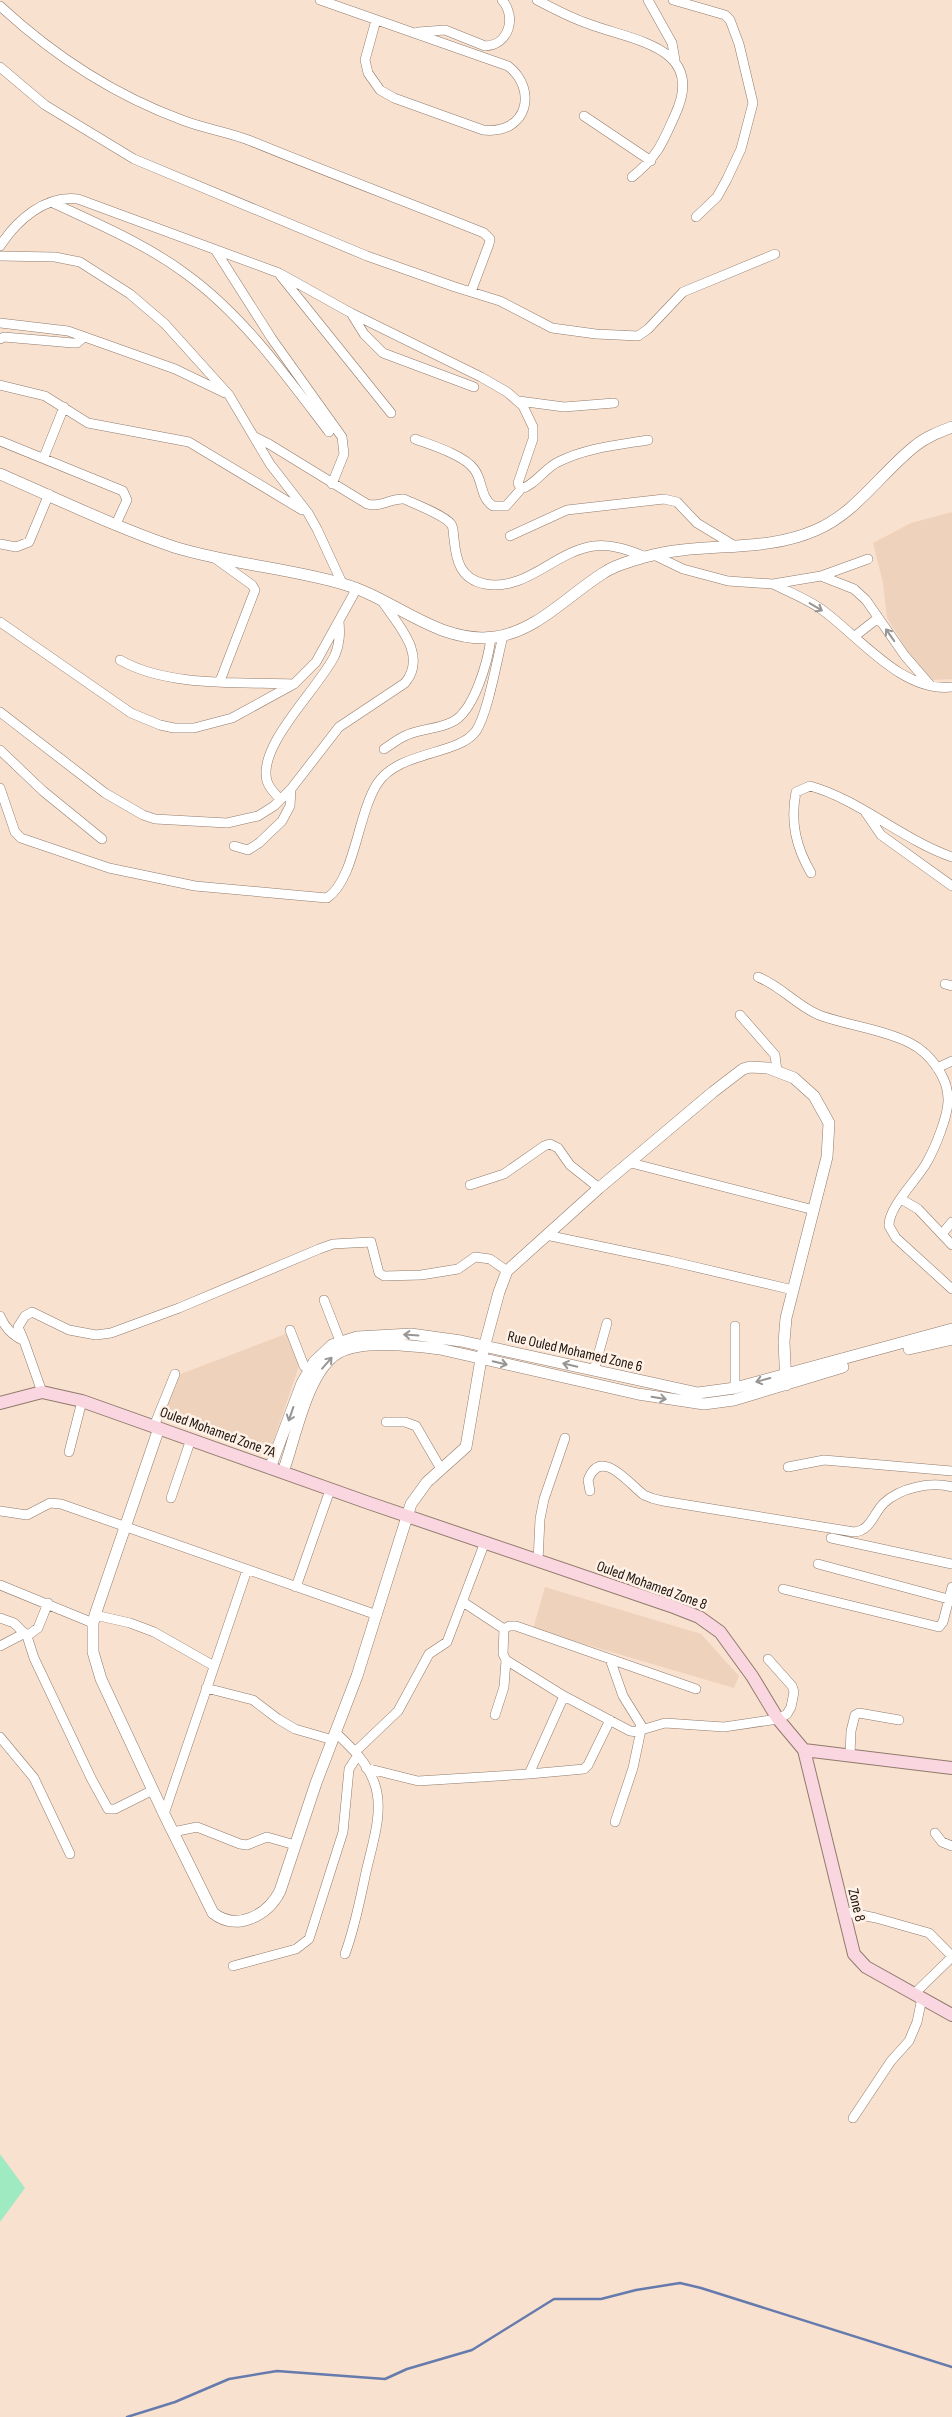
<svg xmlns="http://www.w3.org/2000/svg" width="952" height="2417" viewBox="0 0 952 2417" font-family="'Sofia Sans Condensed',sans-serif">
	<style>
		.built { fill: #efd2bc }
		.green { fill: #a0eac2 }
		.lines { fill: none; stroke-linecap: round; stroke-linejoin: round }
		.stream { stroke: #667bad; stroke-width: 2.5 }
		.minor-casing { stroke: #907b6b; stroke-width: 10 }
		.tertiary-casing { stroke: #907b6b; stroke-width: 12 }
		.secondary-casing { stroke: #907b6b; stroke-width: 14 }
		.minor { stroke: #fff; stroke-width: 9 }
		.tertiary { stroke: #fff; stroke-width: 11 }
		.secondary { stroke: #fad6e1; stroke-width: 12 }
		.oneway { stroke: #989593 }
		.labels { text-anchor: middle; stroke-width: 5; stroke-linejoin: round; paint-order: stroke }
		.street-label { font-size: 15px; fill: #1b130e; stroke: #fff1e6 }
	</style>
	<rect width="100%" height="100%" fill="#f9e1d0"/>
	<path class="built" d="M952 512V679L931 680 912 658 887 618 883 583 873 543 911 523Z
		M288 1333 300 1363 269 1454 161 1417 178 1375Z
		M545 1587 701 1634 739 1676 734 1688 533 1629Z"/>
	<path class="green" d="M0 2154 25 2188 0 2222Z"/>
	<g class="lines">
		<path class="stream" d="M127 2417 175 2402 229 2379 277 2371 385 2379 407 2369 472 2350 554 2299H601L636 2290 680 2283 701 2288 952 2367"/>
		<defs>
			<path id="minor" d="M320 0 508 66C538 89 528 135 483 130L394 98 380 90 368 73 365 60 376 20
				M537 0C554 9 571 18 589 24 634 41 707 47 675 115 662 144 658 156 632 177
				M648 0 672 43 675 60
				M673 0 725 15 730 20 739 44 753 103 741 149 727 179 717 197 696 217
				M0 6C53 55 114 95 182 120 205 129 229 132 251 141 329 173 407 202 484 233L490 239 489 244 471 292
				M418 32 445 30 485 46C509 45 517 17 502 0
				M0 67 45 105 134 159 367 256 455 287 500 301 552 328 596 334 638 336 648 329 683 292 775 254
				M584 116 651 161
				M51 202C96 223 146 244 186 274 243 315 287 377 329 432
				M0 246C17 220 45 195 78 199L279 273 351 313 481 377 507 392 523 406 533 427V439L518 483 521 489C535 485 545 468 558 462 586 448 617 445 648 440
				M216 251 272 339 342 437 344 454 332 484
				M0 256 55 257 80 262 130 294 165 324 229 395 270 464 308 513 317 529 342 583
				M280 275 391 413
				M351 313 364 334 383 353 474 387
				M0 323 68 331 175 369 225 393
				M0 339 4 337 73 343H77L84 337
				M0 385 45 396 88 423 189 442 302 510
				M519 401 564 407 614 403
				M255 437 269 444 367 504C380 508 391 498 404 499 415 504 444 515 451 524 454 528 453 534 454 539 456 560 460 579 485 584 526 592 555 551 594 546 612 544 629 550 646 557
				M415 439C431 445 464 455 474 469 483 480 480 498 493 506H506L521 489
				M0 441 123 491 127 500 116 524
				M44 457 64 407
				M510 536 567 510 664 499 677 502 697 523 735 546
				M0 544 16 547 29 542 49 494
				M654 555 683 569 728 581 773 584 821 576 854 589 866 600 905 656 931 686
				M216 559 252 585 255 590 220 681
				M821 576 868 559
				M773 584C789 592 807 599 821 609 859 636 902 693 952 687
				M0 622 131 713 160 725 174 728H194L232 718 294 684 316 662 357 588
				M855 636 878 618
				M120 660C167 687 239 682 293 684
				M0 712 105 793 143 815 155 819 227 823 258 816 274 806 291 789 339 727 405 683C428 655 398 625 382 601
				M384 749C392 744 399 738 407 735 421 729 438 729 452 722 474 712 488 661 491 638
				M0 750 43 791 102 839
				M0 788 15 832 21 838 109 868 195 886 327 898C355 879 357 816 377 784 399 750 458 756 476 731 488 713 497 659 503 636
				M280 799C275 794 269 788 267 781 257 745 320 687 335 655 340 643 340 633 339 621
				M866 813 881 835 952 886
				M234 846 248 850 259 843 282 821 290 806 291 789
				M811 873C796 847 790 822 796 792L810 786C858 799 903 840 952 857
				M758 977C781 986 797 1006 819 1015 849 1026 882 1029 910 1043 930 1053 949 1078 948 1101 948 1116 935 1148 927 1162 918 1179 888 1207 889 1226L896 1238 952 1289
				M945 984 952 986
				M740 1015 775 1055 777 1071
				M937 1068 952 1061
				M631 1163 814 1210
				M470 1185 504 1174 544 1146 550 1144 558 1148 570 1165 599 1188
				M901 1199 918 1209 952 1245
				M942 1234 952 1222
				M546 1235 670 1261 793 1290
				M324 1300 340 1341
				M0 1316C5 1328 13 1336 24 1341L42 1392
				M735 1326V1388
				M290 1330 304 1366 309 1370
				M24 1341 18 1327 25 1316 32 1312 69 1330 96 1335 111 1333 179 1308 319 1249 333 1244 371 1242 379 1273 384 1276 421 1275 458 1269 475 1257 490 1259 507 1271
				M594 1370 607 1323
				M386 1422H405L416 1426 441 1469
				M154 1426 175 1374
				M69 1452 82 1401
				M788 1467 824 1460 952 1471
				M590 1491 588 1480C601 1446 629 1484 644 1495 650 1498 657 1500 663 1501L854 1532C871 1531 874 1512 884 1503 900 1488 931 1481 952 1487
				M171 1498 191 1439
				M0 1511 27 1515 50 1503 61 1504 377 1615
				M831 1538 952 1564
				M538 1561 540 1519 544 1499 565 1438
				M818 1564 948 1599
				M0 1585 93 1623
				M296 1587 330 1490
				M783 1589 939 1627 943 1622 952 1587
				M463 1602 504 1629 503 1654 506 1660 564 1696
				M95 1615 130 1623 154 1632 214 1666
				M0 1618 14 1623 27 1636 34 1658 91 1778 108 1809H115L153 1790
				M504 1629 509 1626H516L696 1689
				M27 1636 38 1628 48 1603
				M0 1646 25 1633
				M206 1688 253 1700 278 1719 295 1729 333 1740
				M495 1715 504 1687 506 1660
				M336 1733C352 1748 368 1763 375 1785 384 1812 372 1845 366 1872 360 1900 355 1927 345 1954
				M0 1737 34 1778 70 1854
				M356 1751 398 1711 429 1654 447 1642 485 1542
				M850 1755 851 1731 855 1715 859 1713 899 1720
				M366 1768 418 1781 529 1774 564 1696 630 1731 638 1732 641 1725 623 1696 610 1659
				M529 1774 584 1769 588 1765 610 1720
				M164 1814 247 1570
				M615 1822 633 1768 641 1730 665 1723 724 1727 778 1719 787 1714 791 1707 794 1692 792 1686 768 1659
				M173 1832 197 1827 240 1844 247 1845 267 1837 295 1845
				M935 1833 942 1842 952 1846
				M842 1911 876 1918 929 1933 952 1956
				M233 1966 296 1949 309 1939 343 1832 349 1769 358 1755
				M915 1993 952 1957
				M853 2118 891 2061 909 2041 917 2022 922 1998"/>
			<path id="tertiary" d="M0 474C58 499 115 527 174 547 229 564 288 568 343 584 394 598 439 645 495 637 537 631 567 596 602 574 614 565 631 561 645 557 701 541 762 554 816 530 856 513 881 473 915 446 926 437 939 432 952 427
				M909 1349 952 1339
				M159 1428 95 1615 93 1623V1652L101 1679 164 1814 213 1913C237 1932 268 1915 280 1891L316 1783 357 1676 411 1504 427 1482 466 1447 481 1359 499 1292 507 1271 599 1188 713 1092 743 1069 750 1067 768 1068 794 1078 814 1096 829 1123 827 1157 786 1318 784 1342 786 1385
				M270 1468 302 1383 314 1362 332 1345 357 1337 411 1334 461 1341 698 1393 735 1388 952 1329
				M283 1472C295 1440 307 1371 338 1353 363 1339 413 1346 440 1349L638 1394 704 1404 734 1400 843 1367"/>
			<path id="secondary" d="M0 1403 42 1392 82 1401 369 1503 671 1606 699 1617 720 1632 752 1676 778 1719 804 1750 952 1768
				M804 1750 854 1954 866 1967 952 2015"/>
		</defs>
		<use href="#minor" class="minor-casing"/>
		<use href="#tertiary" class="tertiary-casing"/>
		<use href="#secondary" class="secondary-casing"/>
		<use href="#minor" class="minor"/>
		<use href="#tertiary" class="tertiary"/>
		<use href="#secondary" class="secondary"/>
	</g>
	<defs><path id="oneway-shaft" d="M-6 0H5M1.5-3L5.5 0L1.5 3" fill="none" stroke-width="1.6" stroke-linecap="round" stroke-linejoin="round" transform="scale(1.25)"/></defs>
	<g class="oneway">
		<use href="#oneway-shaft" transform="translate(816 607) rotate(31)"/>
		<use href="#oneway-shaft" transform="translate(890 635) rotate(-125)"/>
		<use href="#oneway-shaft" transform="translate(411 1335) rotate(-176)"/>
		<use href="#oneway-shaft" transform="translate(327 1363) rotate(-49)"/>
		<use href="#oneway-shaft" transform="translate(500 1363) rotate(13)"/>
		<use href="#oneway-shaft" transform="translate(570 1365) rotate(-167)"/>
		<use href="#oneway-shaft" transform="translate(763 1380) rotate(165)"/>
		<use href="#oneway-shaft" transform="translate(659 1398) rotate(9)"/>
		<use href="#oneway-shaft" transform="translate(291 1414) rotate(109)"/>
	</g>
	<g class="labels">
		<g class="street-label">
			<text transform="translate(575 1351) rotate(13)" y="5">Rue Ouled Mohamed Zone 6</text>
			<text transform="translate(218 1432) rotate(20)" y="5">Ouled Mohamed Zone 7A</text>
			<text transform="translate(652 1585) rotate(20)" y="5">Ouled Mohamed Zone 8</text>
			<text transform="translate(857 1905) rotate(77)" y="5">Zone 8</text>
		</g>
	</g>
</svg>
